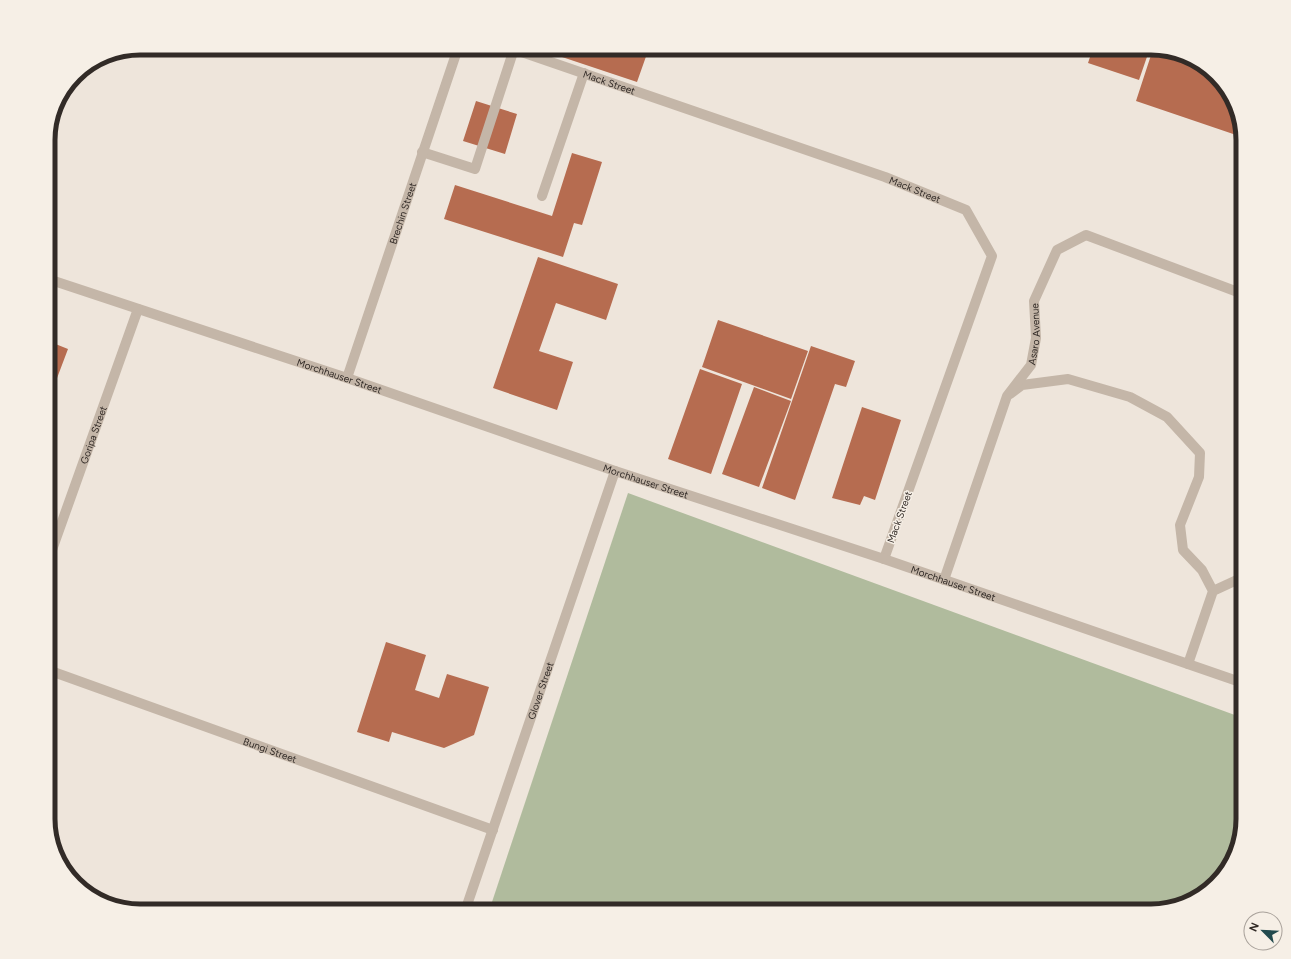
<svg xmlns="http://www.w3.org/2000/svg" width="1291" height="959" viewBox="0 0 1291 959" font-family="Figtree,sans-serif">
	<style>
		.garden { fill: #b0bb9d }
		.building { fill: #b66c50 }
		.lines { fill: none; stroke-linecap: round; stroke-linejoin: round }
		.service { stroke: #c4b6a8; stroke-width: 10 }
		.minor { stroke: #c4b6a8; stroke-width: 10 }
		.labels { text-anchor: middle; stroke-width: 3; stroke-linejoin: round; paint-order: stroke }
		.street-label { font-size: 10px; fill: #322b27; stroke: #f6efe6 }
		.rim { fill: none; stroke: #322b27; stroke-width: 5 }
	</style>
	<rect width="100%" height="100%" fill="#eee5db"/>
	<path class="garden" d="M628 493 1243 718V819L1224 875 1192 901 1151 911H489Z"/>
	<path class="building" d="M535 48H649L637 82Z
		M1093 48H1150L1139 80 1088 63Z
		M1153 49 1207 67 1233 99 1242 137 1136 101Z
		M476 101 517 114 505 154 463 141Z
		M572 153 602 162 582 225 574 223 563 257 444 219 455 185 552 216Z
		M538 257 618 284 606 320 556 303 539 351 573 362 557 410 493 388Z
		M718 320 808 351 791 399 702 367Z
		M48 341 68 349 48 402Z
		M811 346 855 361 846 387 835 384 795 500 762 488Z
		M700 369 742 384 711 474 668 459Z
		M754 387 791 401 759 487 722 474Z
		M862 407 901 420 875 500 864 496 860 505 832 498Z
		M386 642 426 655 415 690 439 698 447 674 489 687 474 735 444 748 392 732 389 742 357 732Z"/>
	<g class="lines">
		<path class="service" d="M422 152 475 169 514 49
			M542 196 584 73
			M1010 394 1022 385 1068 379 1130 397 1167 417 1200 453 1199 477 1180 525 1183 550 1202 570 1213 591 1188 664
			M1213 591 1239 579 1243 581"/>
		<g class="minor">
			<path id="s1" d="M510 48 885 177 966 210 992 256 884 559"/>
			<path id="s2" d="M48 279 347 378 615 471 884 559 1243 683"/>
			<path id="s3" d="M347 378 458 48"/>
			<path id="s4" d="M48 561 138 309"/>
			<path id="s5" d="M944 580 1007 396 1031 365 1036 338 1034 301 1057 250 1086 235 1243 294"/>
			<path id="s6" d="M48 670 493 830"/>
			<path id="s7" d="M465 911 615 471"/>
		</g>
	</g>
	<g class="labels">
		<g class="street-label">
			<text dy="4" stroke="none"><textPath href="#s1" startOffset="105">Mack Street</textPath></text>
			<text dy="4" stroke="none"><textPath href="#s1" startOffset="429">Mack Street</textPath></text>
			<text dy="4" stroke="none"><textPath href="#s3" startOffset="174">Brechin Street</textPath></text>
			<text dy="4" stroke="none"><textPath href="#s5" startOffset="265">Asaro Avenue</textPath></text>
			<text dy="4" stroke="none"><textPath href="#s2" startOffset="307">Morchhauser Street</textPath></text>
			<text dy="4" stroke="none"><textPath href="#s4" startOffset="134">Goripa Street</textPath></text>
			<text dy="4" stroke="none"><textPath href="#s2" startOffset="631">Morchhauser Street</textPath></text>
			<text transform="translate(899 517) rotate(-70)" y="4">Mack Street</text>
			<text dy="4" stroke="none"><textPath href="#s2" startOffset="955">Morchhauser Street</textPath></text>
			<text dy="4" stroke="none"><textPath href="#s7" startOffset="233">Glover Street</textPath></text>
			<text dy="4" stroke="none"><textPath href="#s6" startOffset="236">Bungi Street</textPath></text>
		</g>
	</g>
	<path d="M0 0H1291V959H0ZM140 55H1151A85 85 0 0 1 1236 140V819A85 85 0 0 1 1151 904H140A85 85 0 0 1 55 819V140A85 85 0 0 1 140 55Z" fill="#f6efe6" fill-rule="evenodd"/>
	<path class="rim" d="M140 55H1151A85 85 0 0 1 1236 140V819A85 85 0 0 1 1151 904H140A85 85 0 0 1 55 819V140A85 85 0 0 1 140 55Z"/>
	<g transform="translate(1263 931) rotate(294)"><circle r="19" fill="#f6efe6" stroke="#a8a19a"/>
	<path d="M0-3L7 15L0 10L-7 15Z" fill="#224a4e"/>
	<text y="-6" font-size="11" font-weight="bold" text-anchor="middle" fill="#322b27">N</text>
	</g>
</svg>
